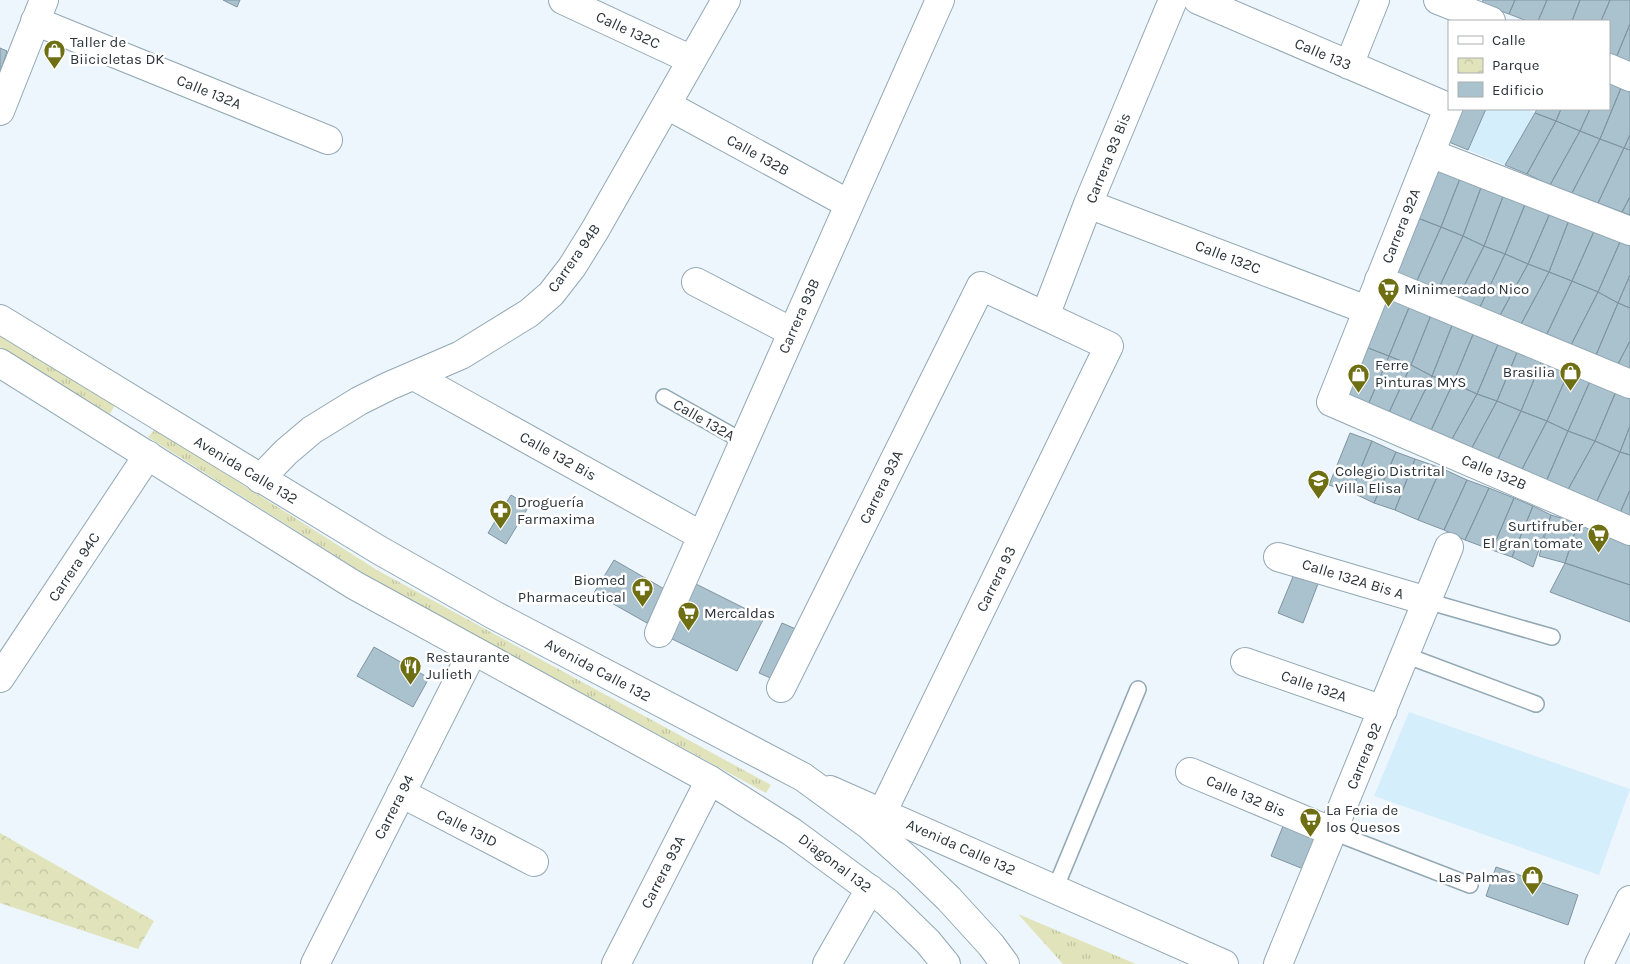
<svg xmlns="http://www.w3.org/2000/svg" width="1630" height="964" viewBox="0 0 1630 964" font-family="Karla,sans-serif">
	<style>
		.built { fill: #d5eefc }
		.grass { fill: url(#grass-tufts) }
		.park { fill: url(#park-crowns) }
		.building { fill: #aac1ce; stroke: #7f95a2 }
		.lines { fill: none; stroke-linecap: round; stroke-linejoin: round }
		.lane-casing { stroke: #92a8b5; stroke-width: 18 }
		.street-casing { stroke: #92a8b5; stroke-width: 30 }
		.secondary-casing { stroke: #92a8b5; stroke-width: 30 }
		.primary-casing { stroke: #92a8b5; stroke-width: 30 }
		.lane { stroke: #fff; stroke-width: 15 }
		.street { stroke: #fff; stroke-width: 28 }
		.secondary { stroke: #fff; stroke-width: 28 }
		.primary { stroke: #fff; stroke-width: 28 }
		.labels { text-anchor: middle; stroke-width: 5; stroke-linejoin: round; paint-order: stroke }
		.street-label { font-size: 15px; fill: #2b343a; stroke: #fff }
		.poi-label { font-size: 15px; fill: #2b343a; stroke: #fff; text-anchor: start }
	</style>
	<defs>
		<pattern id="grass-tufts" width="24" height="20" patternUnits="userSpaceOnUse" patternTransform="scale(1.25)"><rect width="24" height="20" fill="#e1e4ba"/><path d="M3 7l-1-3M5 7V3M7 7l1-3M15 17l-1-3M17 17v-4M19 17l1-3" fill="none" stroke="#c1c4a1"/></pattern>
		<pattern id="park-crowns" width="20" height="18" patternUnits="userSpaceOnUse" patternTransform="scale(1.25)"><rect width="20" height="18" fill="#e1e4ba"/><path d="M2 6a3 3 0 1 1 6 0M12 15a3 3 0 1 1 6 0" fill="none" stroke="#c1c4a1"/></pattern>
	</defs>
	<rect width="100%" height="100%" fill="#edf6fc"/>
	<path class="built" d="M1486 109H1526L1535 113 1505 165 1468 150Z
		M1409 712 1630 789 1599 875 1374 796Z"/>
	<path class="grass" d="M0 336 115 405 110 414 0 347Z
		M155 429 377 570 771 785 766 793 374 580 148 437Z
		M1018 914 1136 964H1063Z"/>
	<path class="park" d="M0 833 154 921 138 949 0 903Z"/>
	<path class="building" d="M223 0H240L237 7Z
		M1483 0H1515L1509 14 1481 4Z
		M1515 0H1547L1538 21H1527L1509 14Z
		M1547 0H1580L1572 21H1538Z
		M1580 0H1610L1601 21H1572Z
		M1610 0H1630V24L1616 58 1609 55V21H1601Z
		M1630 24V64L1616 58Z
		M0 48 7 51 0 73Z
		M1609 83 1621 88 1600 139 1580 131 1590 109H1609Z
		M1621 88 1630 91V135L1624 148 1600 139Z
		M1457 109H1486L1468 150 1444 140Z
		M1537 109H1561L1556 121 1535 113Z
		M1561 109H1590L1580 131 1556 121Z
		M1535 113 1556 121 1527 174 1505 165Z
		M1556 121 1580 131 1550 185 1527 174Z
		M1580 131 1600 139 1572 193 1550 185Z
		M1630 135V150L1624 148Z
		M1600 139 1624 148 1598 203 1572 193Z
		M1624 148 1630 150V197L1622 212 1598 203Z
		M1436 166 1461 176 1441 227 1415 217Z
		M1461 176 1482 185 1463 236 1441 227Z
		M1482 185 1504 194 1484 246 1463 236Z
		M1504 194 1526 202 1505 254 1484 246Z
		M1630 197V215L1622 212Z
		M1526 202 1550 213 1528 264 1505 254Z
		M1550 213 1569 220 1549 272 1528 264Z
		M1415 217 1441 227 1416 283 1392 273Z
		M1569 220 1595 229 1572 281 1549 272Z
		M1441 227 1463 236 1438 290 1416 283Z
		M1595 229 1620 242 1598 292 1572 281Z
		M1463 236 1484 246 1457 300 1438 290Z
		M1620 242 1630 246V275L1618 303 1598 292Z
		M1484 246 1505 254 1480 307 1457 300Z
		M1505 254 1528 264 1498 319 1480 307Z
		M1528 264 1549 272 1520 326 1498 319Z
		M1549 272 1572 281 1546 336 1520 326Z
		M1630 275V308L1618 303Z
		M1572 281 1598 292 1571 345 1546 336Z
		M1598 292 1618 303 1596 355 1571 345Z
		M1385 295 1410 305 1389 356 1363 346Z
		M1618 303 1630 308V341L1618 364 1596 355Z
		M1410 305 1431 315 1411 365 1389 356Z
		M1431 315 1453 323 1432 376 1411 365Z
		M1453 323 1474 332 1453 383 1432 376Z
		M1474 332 1499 342 1477 394 1453 383Z
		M1630 341V369L1618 364Z
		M1499 342 1518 350 1497 401 1477 394Z
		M1363 346 1389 356 1365 412 1341 402Z
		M1518 350 1543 358 1521 411 1497 401Z
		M1389 356 1411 365 1386 419 1365 412Z
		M1543 358 1569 371 1547 421 1521 411Z
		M1411 365 1432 376 1406 429 1386 419Z
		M1569 371 1591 379 1568 431 1547 421Z
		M1432 376 1453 383 1428 437 1406 429Z
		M1591 379 1617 389 1595 441 1568 431Z
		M1453 383 1477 394 1447 448 1428 437Z
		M1617 389 1630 394V426L1620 452 1595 441Z
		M1477 394 1497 401 1468 455 1447 448Z
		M1497 401 1521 411 1495 465 1468 455Z
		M1521 411 1547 421 1519 475 1495 465Z
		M1547 421 1568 431 1545 484 1519 475Z
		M1630 426V455L1620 452Z
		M1568 431 1595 441 1566 493 1545 484Z
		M1350 433 1372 441 1351 492 1329 485Z
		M1372 441 1396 452 1374 503 1351 492Z
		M1595 441 1620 452 1595 505 1566 493Z
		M1396 452 1415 459 1395 510 1374 503Z
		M1620 452 1630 455V490L1620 513 1595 505Z
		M1415 459 1441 468 1418 520 1395 510Z
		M1441 468 1467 480 1444 530 1418 520Z
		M1467 480 1489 488 1465 540 1444 530Z
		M1489 488 1514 498 1492 550 1465 540Z
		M1630 490V517L1620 513Z
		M511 495 529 506 506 544 488 533Z
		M1514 498 1533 506 1512 557 1492 550Z
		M1533 506 1551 515 1533 567 1512 557Z
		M1551 515 1578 523 1565 563 1539 556Z
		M1578 523 1630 545V585L1565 563Z
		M614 560 666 590 647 623 594 593Z
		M1565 563 1630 585V622L1550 592Z
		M1297 567 1321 576 1303 623 1278 613Z
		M694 583 764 618 737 671 666 636Z
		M782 623 798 630 775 680 759 673Z
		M374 647 429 678 413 707 357 676Z
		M1287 816 1321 829 1306 870 1271 856Z
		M1496 867 1578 895 1568 925 1486 896Z"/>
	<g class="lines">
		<defs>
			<path id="lane" d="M664 397 744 442
				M1427 601 1552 637
				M1405 655 1536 704
				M1333 832 1470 885
				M1055 889 1138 689"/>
			<path id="street" d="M563 0 692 60
				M1198 0 1448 107
				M1438 0 1491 21
				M35 21 328 140
				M1349 65 1375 0
				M1609 68 1630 77
				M667 105 849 204
				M1449 106 1331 402 1630 531
				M0 111 44 0
				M1430 153 1630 231
				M1088 204 1367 310
				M1379 280 1630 384
				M696 282 792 332
				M1045 316 1088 204 1173 0
				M414 376 702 536
				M260 479 286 452 312 430 359 401 389 386 461 355 529 313 551 294 572 267 595 230 726 0
				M1278 557 1427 601
				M659 633 940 0
				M1245 662 1383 710
				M0 678 148 455
				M781 688 981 286 1109 346 882 813
				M1190 772 1333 832
				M401 793 534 862
				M616 964 710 780
				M827 964 870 889
				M1278 964 1449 547"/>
			<path id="secondary" d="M830 790 1224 964
				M315 964 473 651
				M1599 964 1630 900"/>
			<path id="primary" d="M0 319 379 550 492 614 803 777 870 826 918 869 949 899 991 945 1005 964
				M0 363 354 585 710 780 792 832 887 902 928 942 946 964"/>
		</defs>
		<use href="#lane" class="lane-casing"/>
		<use href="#street" class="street-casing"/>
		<use href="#secondary" class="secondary-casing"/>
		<use href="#primary" class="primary-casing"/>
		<use href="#lane" class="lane"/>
		<use href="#street" class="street"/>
		<use href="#secondary" class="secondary"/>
		<use href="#primary" class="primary"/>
	</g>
	<defs>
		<symbol id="shop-pin" viewBox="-11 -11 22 30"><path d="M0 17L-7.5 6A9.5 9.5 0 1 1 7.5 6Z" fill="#6e6f13" stroke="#fff"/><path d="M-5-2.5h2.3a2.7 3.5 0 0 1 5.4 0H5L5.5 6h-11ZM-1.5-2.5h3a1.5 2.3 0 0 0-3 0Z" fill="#fff"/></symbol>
		<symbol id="supermarket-pin" viewBox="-11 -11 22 30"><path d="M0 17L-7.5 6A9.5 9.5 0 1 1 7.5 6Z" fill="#6e6f13" stroke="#fff"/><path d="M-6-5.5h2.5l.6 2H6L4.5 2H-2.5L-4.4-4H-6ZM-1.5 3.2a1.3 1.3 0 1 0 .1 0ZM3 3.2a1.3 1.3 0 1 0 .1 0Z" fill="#fff"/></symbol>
		<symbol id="school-pin" viewBox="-11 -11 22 30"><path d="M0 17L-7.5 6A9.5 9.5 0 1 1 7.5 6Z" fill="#6e6f13" stroke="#fff"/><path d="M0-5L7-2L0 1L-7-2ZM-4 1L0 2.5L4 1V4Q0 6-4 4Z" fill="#fff"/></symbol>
		<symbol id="pharmacy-pin" viewBox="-11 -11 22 30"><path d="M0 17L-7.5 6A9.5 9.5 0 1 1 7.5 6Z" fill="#6e6f13" stroke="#fff"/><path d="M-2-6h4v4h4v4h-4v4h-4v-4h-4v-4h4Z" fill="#fff"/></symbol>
		<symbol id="restaurant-pin" viewBox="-11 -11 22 30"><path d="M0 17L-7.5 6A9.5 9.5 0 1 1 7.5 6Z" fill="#6e6f13" stroke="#fff"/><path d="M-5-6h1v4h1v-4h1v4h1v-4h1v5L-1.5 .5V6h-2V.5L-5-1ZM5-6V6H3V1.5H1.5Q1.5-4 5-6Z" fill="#fff"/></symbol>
	</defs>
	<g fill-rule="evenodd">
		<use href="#shop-pin" x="42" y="38" width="25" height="34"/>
		<use href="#supermarket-pin" x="1376" y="276" width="25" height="34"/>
		<use href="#shop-pin" x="1558" y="360" width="25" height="34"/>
		<use href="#shop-pin" x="1346" y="362" width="25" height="34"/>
		<use href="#school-pin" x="1306" y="468" width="25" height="34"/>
		<use href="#pharmacy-pin" x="488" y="498" width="25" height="34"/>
		<use href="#supermarket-pin" x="1586" y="522" width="25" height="34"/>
		<use href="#pharmacy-pin" x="630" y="576" width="25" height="34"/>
		<use href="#supermarket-pin" x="676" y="600" width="25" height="34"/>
		<use href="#restaurant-pin" x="398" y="654" width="25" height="34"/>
		<use href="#supermarket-pin" x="1298" y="806" width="25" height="34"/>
		<use href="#shop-pin" x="1520" y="864" width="25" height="34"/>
	</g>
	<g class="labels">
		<g class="street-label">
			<text transform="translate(628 30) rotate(25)" y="5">Calle 132C</text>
			<text transform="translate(1323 54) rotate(23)" y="5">Calle 133</text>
			<text transform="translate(209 92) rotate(22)" y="5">Calle 132A</text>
			<text transform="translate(758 155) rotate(29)" y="5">Calle 132B</text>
			<text transform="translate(1108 158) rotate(-68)" y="5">Carrera 93 Bis</text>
			<text transform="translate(1401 226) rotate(-68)" y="5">Carrera 92A</text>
			<text transform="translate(1228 257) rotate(21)" y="5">Calle 132C</text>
			<text transform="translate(574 258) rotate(-55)" y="5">Carrera 94B</text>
			<text transform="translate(799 316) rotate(-66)" y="5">Carrera 93B</text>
			<text transform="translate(704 420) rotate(30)" y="5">Calle 132A</text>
			<text transform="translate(558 456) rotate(29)" y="5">Calle 132 Bis</text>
			<text transform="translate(246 470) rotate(31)" y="5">Avenida Calle 132</text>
			<text transform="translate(1494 472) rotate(23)" y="5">Calle 132B</text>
			<text transform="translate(881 487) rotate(-64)" y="5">Carrera 93A</text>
			<text transform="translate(74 567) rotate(-56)" y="5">Carrera 94C</text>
			<text transform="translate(996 579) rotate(-64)" y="5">Carrera 93</text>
			<text transform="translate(1353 579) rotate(17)" y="5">Calle 132A Bis A</text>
			<text transform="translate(598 670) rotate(28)" y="5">Avenida Calle 132</text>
			<text transform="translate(1314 686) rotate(19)" y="5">Calle 132A</text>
			<text transform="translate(1364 756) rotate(-68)" y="5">Carrera 92</text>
			<text transform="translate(1246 796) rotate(23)" y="5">Calle 132 Bis</text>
			<text transform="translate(394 807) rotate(-63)" y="5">Carrera 94</text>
			<text transform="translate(467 828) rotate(27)" y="5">Calle 131D</text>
			<text transform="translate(961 847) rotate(24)" y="5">Avenida Calle 132</text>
			<text transform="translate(835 863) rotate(37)" y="5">Diagonal 132</text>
			<text transform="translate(663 872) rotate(-63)" y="5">Carrera 93A</text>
		</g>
		<g class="poi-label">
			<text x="70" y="47">Taller de<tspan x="70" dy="17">Biicicletas DK</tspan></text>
			<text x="1404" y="294">Minimercado Nico</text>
			<text x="1375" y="370">Ferre<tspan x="1375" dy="17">Pinturas MYS</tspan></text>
			<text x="1555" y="377" text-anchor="end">Brasilia</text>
			<text x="1335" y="476">Colegio Distrital<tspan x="1335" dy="17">Villa Elisa</tspan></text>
			<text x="517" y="507">Droguería<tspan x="517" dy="17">Farmaxima</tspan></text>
			<text x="1583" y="531" text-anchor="end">Surtifruber<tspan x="1583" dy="17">El gran tomate</tspan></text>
			<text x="626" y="585" text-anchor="end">Biomed<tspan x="626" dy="17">Pharmaceutical</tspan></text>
			<text x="704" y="618">Mercaldas</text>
			<text x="426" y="662">Restaurante<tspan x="426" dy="17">Julieth</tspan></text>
			<text x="1326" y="815">La Feria de<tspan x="1326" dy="17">los Quesos</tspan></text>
			<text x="1516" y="882" text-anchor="end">Las Palmas</text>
		</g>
	</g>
	<rect x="1448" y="20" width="162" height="90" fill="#ffffff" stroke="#aaaeb0"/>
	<rect x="1458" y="36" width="25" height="8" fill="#ffffff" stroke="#aaaeb0"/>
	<text x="1492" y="45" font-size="15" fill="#2b343a">Calle</text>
	<rect x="1458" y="58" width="25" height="15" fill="url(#park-crowns)" stroke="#aaaeb0"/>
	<text x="1492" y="70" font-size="15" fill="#2b343a">Parque</text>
	<rect x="1458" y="82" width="25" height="15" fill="#aac1ce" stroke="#aaaeb0"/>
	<text x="1492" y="95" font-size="15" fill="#2b343a">Edificio</text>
</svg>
